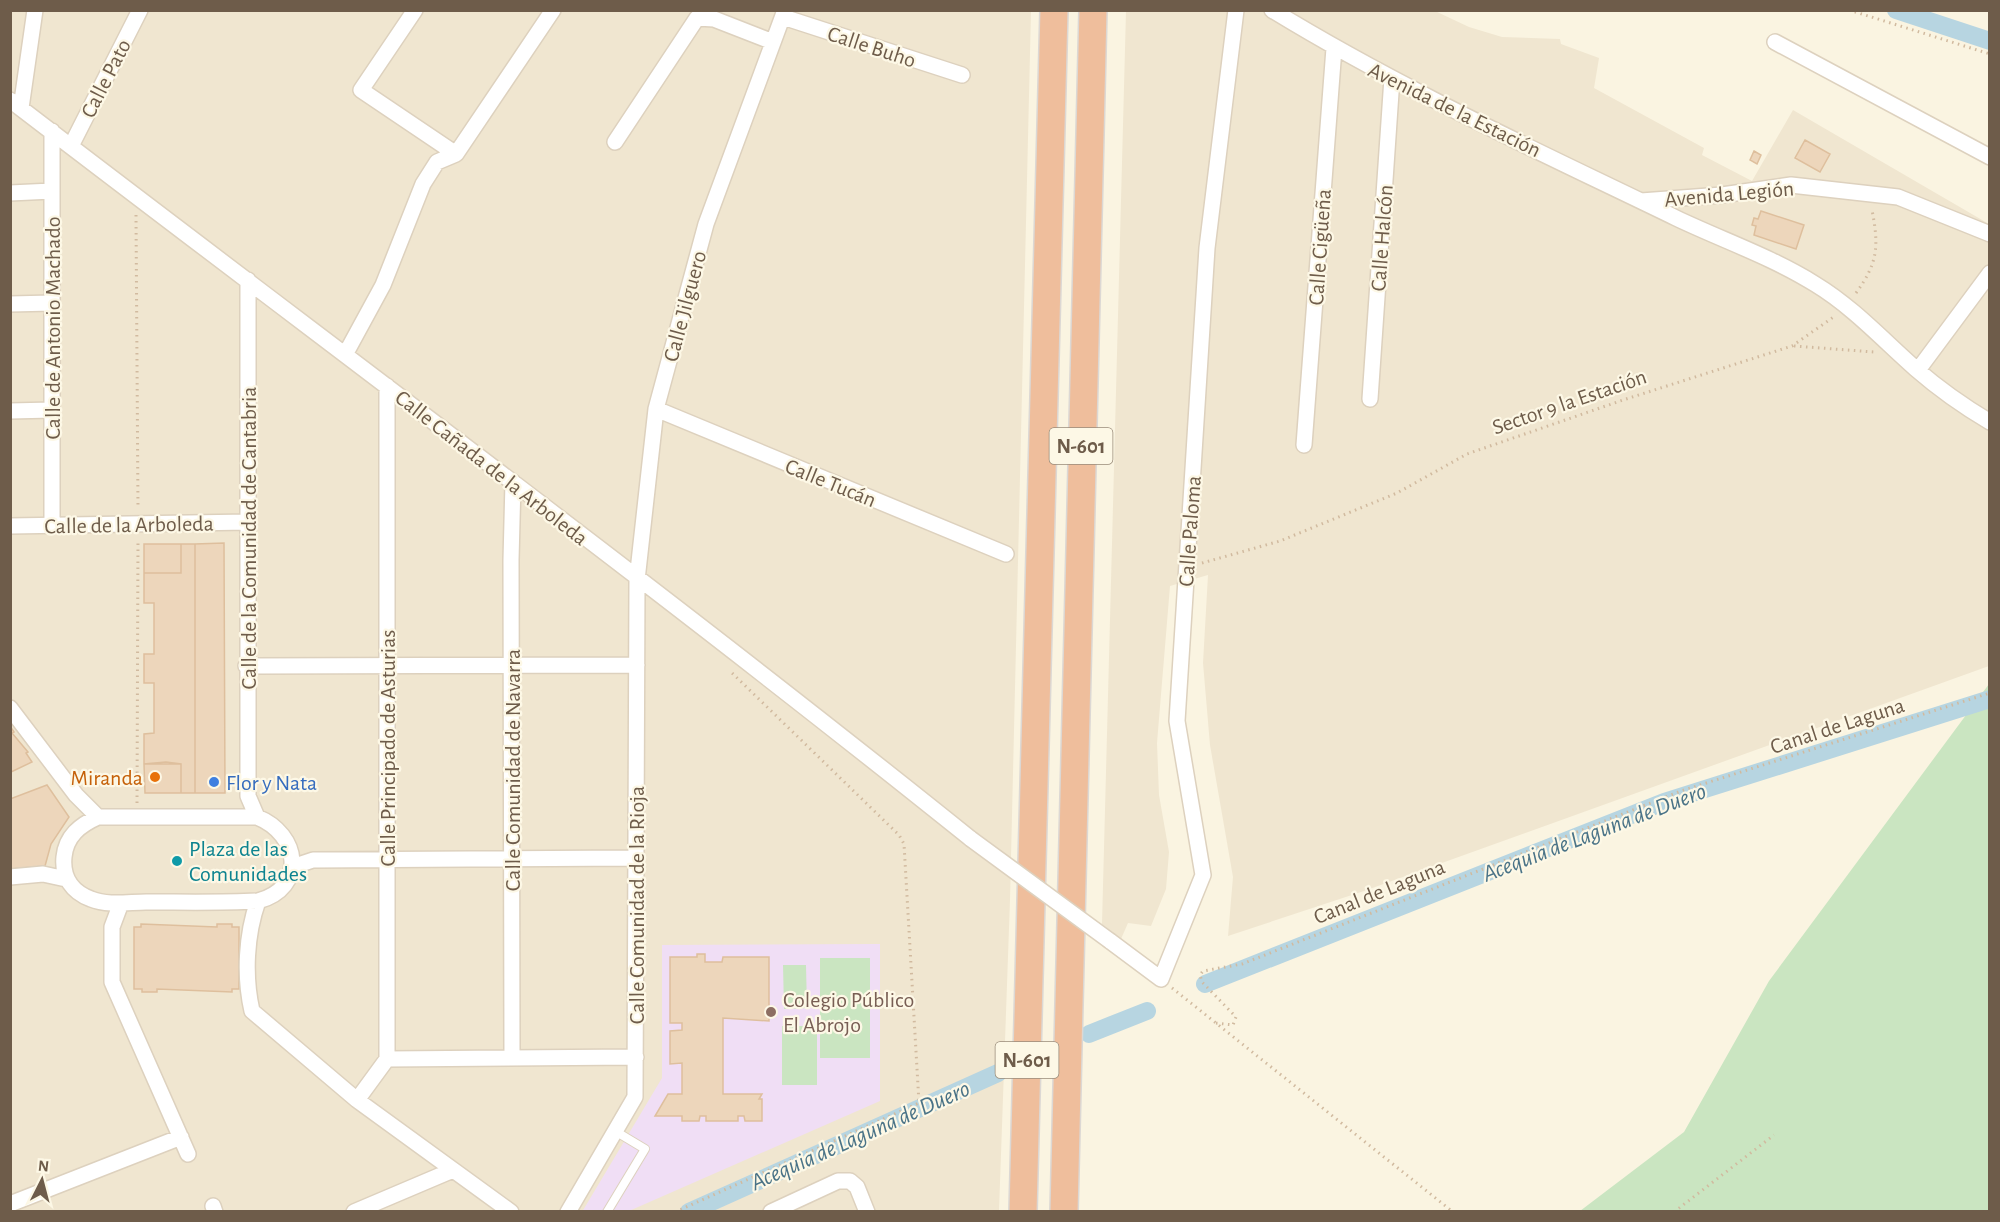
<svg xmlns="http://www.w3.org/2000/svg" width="2000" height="1222" viewBox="0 0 2000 1222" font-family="'Alegreya Sans',sans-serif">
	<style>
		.residential { fill: #f0e6d0 }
		.education { fill: #f0def5 }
		.green { fill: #cae5c1 }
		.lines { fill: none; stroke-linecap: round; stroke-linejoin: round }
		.canal { stroke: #b7d5e1; stroke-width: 18 }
		.building { fill: #edd6bb; stroke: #debf9d; stroke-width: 1.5 }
		.lane-casing { stroke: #ddd1be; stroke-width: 10 }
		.street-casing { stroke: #ddd1be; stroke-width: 18 }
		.highway-casing { stroke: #dcd8d4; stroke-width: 30 }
		.path { stroke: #d1ba9f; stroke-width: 3; stroke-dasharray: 1.5 4.5; stroke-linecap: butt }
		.lane { stroke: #fff; stroke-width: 8 }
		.street { stroke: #fff; stroke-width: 15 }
		.highway { stroke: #efbe9c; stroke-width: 27 }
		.street-bridge-casing { stroke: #ddd1be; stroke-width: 18; stroke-linecap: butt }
		.street-bridge { stroke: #fff; stroke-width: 15 }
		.food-dot { fill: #e8710a; stroke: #fdf8e6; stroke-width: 2 }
		.shop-dot { fill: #3f7fe0; stroke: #fdf8e6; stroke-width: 2 }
		.culture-dot { fill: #0f9aa8; stroke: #fdf8e6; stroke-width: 2 }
		.education-dot { fill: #8d6e63; stroke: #fdf8e6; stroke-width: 2 }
		.labels { text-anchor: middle; stroke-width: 4.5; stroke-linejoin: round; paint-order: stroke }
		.shield { fill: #fdf8e6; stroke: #998b79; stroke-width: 1.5 }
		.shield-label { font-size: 21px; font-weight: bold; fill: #6e5c4a }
		.street-label { font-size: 22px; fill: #6e5c4a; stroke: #fdf8e6 }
		.food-label { font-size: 22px; fill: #c56008; stroke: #fdf8e6; text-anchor: end }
		.shop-label { font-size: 22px; fill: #366cbe; stroke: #fdf8e6; text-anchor: start }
		.culture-label { font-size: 22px; fill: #0d838f; stroke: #fdf8e6; text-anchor: start }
		.education-label { font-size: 22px; fill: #785e54; stroke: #fdf8e6; text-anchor: start }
		.water-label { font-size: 24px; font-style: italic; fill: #4a7387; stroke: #fdf8e6 }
	</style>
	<rect width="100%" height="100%" fill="#faf4e1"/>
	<path class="residential" d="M10 11H1031L1010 900 999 1211H13L10 1206Z
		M1126 11H1435L1469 27 1502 37 1560 39 1561 44 1599 58 1594 88 1704 148 1702 155 1752 181 1793 110 1989 224V666L1364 891 1228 936 1233 877 1210 745 1203 663 1208 575 1170 586 1157 743 1159 795 1169 852 1166 889 1151 926 1128 923 1121 939 1102 924Z"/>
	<path class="education" d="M880 944V1101L629 1211 582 1212 662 1078V945Z"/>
	<path class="green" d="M1989 684V1211H1580L1684 1132 1769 981Z
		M820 958H870V1058H820Z
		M783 965H806L807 1008 784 1009Z
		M782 1026H817V1085H782Z"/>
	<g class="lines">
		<path class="canal" d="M1896 10 1990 41
			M1205 984 1664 802 1990 699
			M1089 1034 1147 1011
			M689 1212 998 1073"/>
	</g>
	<path class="building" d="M1805 140 1830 154 1820 172 1795 158Z
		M1754 151 1761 155 1757 164 1750 160Z
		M1761 211 1804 225 1796 249 1754 235 1756 226 1752 225 1754 218 1758 219Z
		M224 543 225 793H195V544Z
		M144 544H181V573H144Z
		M181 544H195V793H181V764H144V734L154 733V683H144V654H154V603H144V573H181Z
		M10 726 14 732 12 733 28 752 26 753 32 762 11 772Z
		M166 762 181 764V793H145L144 764Z
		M47 785 69 817 51 844 45 866 10 869V799Z
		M141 924 217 927V924H232V927H239V989H232V992L157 989V992H142V989H134V927H141Z
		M697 954H705V962H722L723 957H769V1021L723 1018V1094H762L759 1099H762V1121H745L744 1116H738V1121H706V1116H700L699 1121H682V1116H655L668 1094H682V1063L670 1064V1031L682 1030V1023H670V957H697Z"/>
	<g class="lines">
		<defs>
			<path id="lane" d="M607 1212 645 1149 615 1131"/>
			<path id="street" d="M415 10 361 90 456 154
				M1272 10C1401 89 1540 152 1676 218 1722 240 1772 257 1815 284 1853 307 1883 340 1916 369 1939 389 1963 406 1990 422
				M783 17 962 75
				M1775 42 1990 157
				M10 100C331 346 656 586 971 839
				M21 108 35 10
				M52 131V525
				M615 142 697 18 714 19 773 42
				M71 146 140 10
				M456 154 553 10
				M10 193 52 191
				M1641 201 1722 195 1791 185 1898 197 1990 234
				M248 280V796L257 817
				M10 304 52 303
				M346 353 383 285 423 184 437 162 456 154
				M1918 370 1990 273
				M1370 399 1392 78
				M656 409 1006 554
				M10 411 52 410
				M1304 445 1334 48
				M10 526 248 522
				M246 666 637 665
				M10 708 76 795 98 817
				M98 817H257C300 834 307 888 258 901 221 903 183 902 146 902 129 902 108 906 91 899 72 892 62 877 64 857 66 836 80 825 98 817Z
				M292 867 313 860 636 858
				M10 877 43 874 66 879
				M258 901C246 935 244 976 252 1011L357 1100 511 1212
				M121 903 112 927V982L188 1154
				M1110 941 1161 979 1203 875 1177 721 1207 248 1236 10
				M512 1058 511 560 513 482
				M387 1059 636 1057
				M357 1100 387 1059V386
				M10 1204 181 1137
				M213 1206 215 1212
				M354 1212 453 1170
				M568 1212 635 1097 637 580 656 409 706 224 785 10
				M771 1212 838 1181H850L857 1187 867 1212"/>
			<path id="highway" d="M1023 1212 1054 10
				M1064 1212 1093 10"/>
		</defs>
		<use href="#lane" class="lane-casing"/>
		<use href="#street" class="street-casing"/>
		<use href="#highway" class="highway-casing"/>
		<path class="path" d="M1849 10 1990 54
			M1984 10 1990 12
			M136 215 138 509
			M1856 293C1878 263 1879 246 1872 210
			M1794 346 1874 352
			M1202 563 1280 541 1397 493 1467 454 1623 400 1792 346 1835 316
			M137 803 138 539
			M1172 988 1453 1212
			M1216 1023 1233 1025 1236 1017 1202 982 1200 975 1203 971 1242 964 1681 791 1990 693
			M675 1212 919 1103 904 844 899 835 730 671
			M1674 1212 1774 1135"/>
		<use href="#lane" class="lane"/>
		<use href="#street" class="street"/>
		<use href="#highway" class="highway"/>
		<defs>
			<path id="street-bridge" d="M971 839 1110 941"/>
		</defs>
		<use href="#street-bridge" class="street-bridge-casing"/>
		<use href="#street-bridge" class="street-bridge"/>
	</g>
	<circle class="food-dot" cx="155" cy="777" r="6"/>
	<circle class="shop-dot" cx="214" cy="782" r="6"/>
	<circle class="culture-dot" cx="177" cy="861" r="6"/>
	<circle class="education-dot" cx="771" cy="1012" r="6"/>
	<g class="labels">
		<g class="shield">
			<rect x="1049.5" y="428" width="63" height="36" rx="4.5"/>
			<rect x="995.5" y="1042" width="63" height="36" rx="4.5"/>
		</g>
		<g class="shield-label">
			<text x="1081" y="453">N-601</text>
			<text x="1027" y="1067">N-601</text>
		</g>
		<g class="street-label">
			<text transform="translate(872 46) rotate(18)" y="8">Calle Buho</text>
			<text transform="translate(105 78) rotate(-63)" y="8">Calle Pato</text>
			<text transform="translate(1455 109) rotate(26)" y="8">Avenida de la Estación</text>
			<text transform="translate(1729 193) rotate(-5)" y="8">Avenida Legión</text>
			<text transform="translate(1381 238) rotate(-86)" y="8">Calle Halcón</text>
			<text transform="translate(1319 247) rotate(-86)" y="8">Calle Cigüeña</text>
			<text transform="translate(684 306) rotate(-75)" y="8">Calle Jilguero</text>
			<text transform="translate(52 328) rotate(-90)" y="8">Calle de Antonio Machado</text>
			<text transform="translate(1569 401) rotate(-19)" y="8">Sector 9 la Estación</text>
			<text transform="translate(492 467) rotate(38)" y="8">Calle Cañada de la Arboleda</text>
			<text transform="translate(831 482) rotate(22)" y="8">Calle Tucán</text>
			<text transform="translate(129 524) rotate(-1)" y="8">Calle de la Arboleda</text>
			<text transform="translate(1189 531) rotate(-86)" y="8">Calle Paloma</text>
			<text transform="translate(248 538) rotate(-90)" y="8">Calle de la Comunidad de Cantabria</text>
			<text transform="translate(1837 725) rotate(-18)" y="8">Canal de Laguna</text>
			<text transform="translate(387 748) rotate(-90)" y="8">Calle Principado de Asturias</text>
			<text transform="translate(512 770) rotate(-90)" y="8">Calle Comunidad de Navarra</text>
			<text transform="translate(1379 891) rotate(-22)" y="8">Canal de Laguna</text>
			<text transform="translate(636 905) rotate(-90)" y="8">Calle Comunidad de la Rioja</text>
		</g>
		<g class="food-label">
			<text x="143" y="785">Miranda</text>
		</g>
		<g class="shop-label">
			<text x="226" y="790">Flor y Nata</text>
		</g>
		<g class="culture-label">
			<text x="189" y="856">Plaza de las<tspan x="189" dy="25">Comunidades</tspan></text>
		</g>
		<g class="education-label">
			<text x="783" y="1007">Colegio Público<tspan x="783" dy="25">El Abrojo</tspan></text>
		</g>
		<g class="water-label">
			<text transform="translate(1594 832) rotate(-21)" y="8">Acequia de Laguna de Duero</text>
			<text transform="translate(860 1135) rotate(-24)" y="8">Acequia de Laguna de Duero</text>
		</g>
	</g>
	<rect width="2000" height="1222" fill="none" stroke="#6e5c4a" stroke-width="24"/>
	<g transform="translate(42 1180) rotate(6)" stroke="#fdf8e6" stroke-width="4.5" paint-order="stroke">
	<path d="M0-4.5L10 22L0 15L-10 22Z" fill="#6e5c4a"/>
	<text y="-9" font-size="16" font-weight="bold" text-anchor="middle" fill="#6e5c4a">N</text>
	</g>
</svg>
